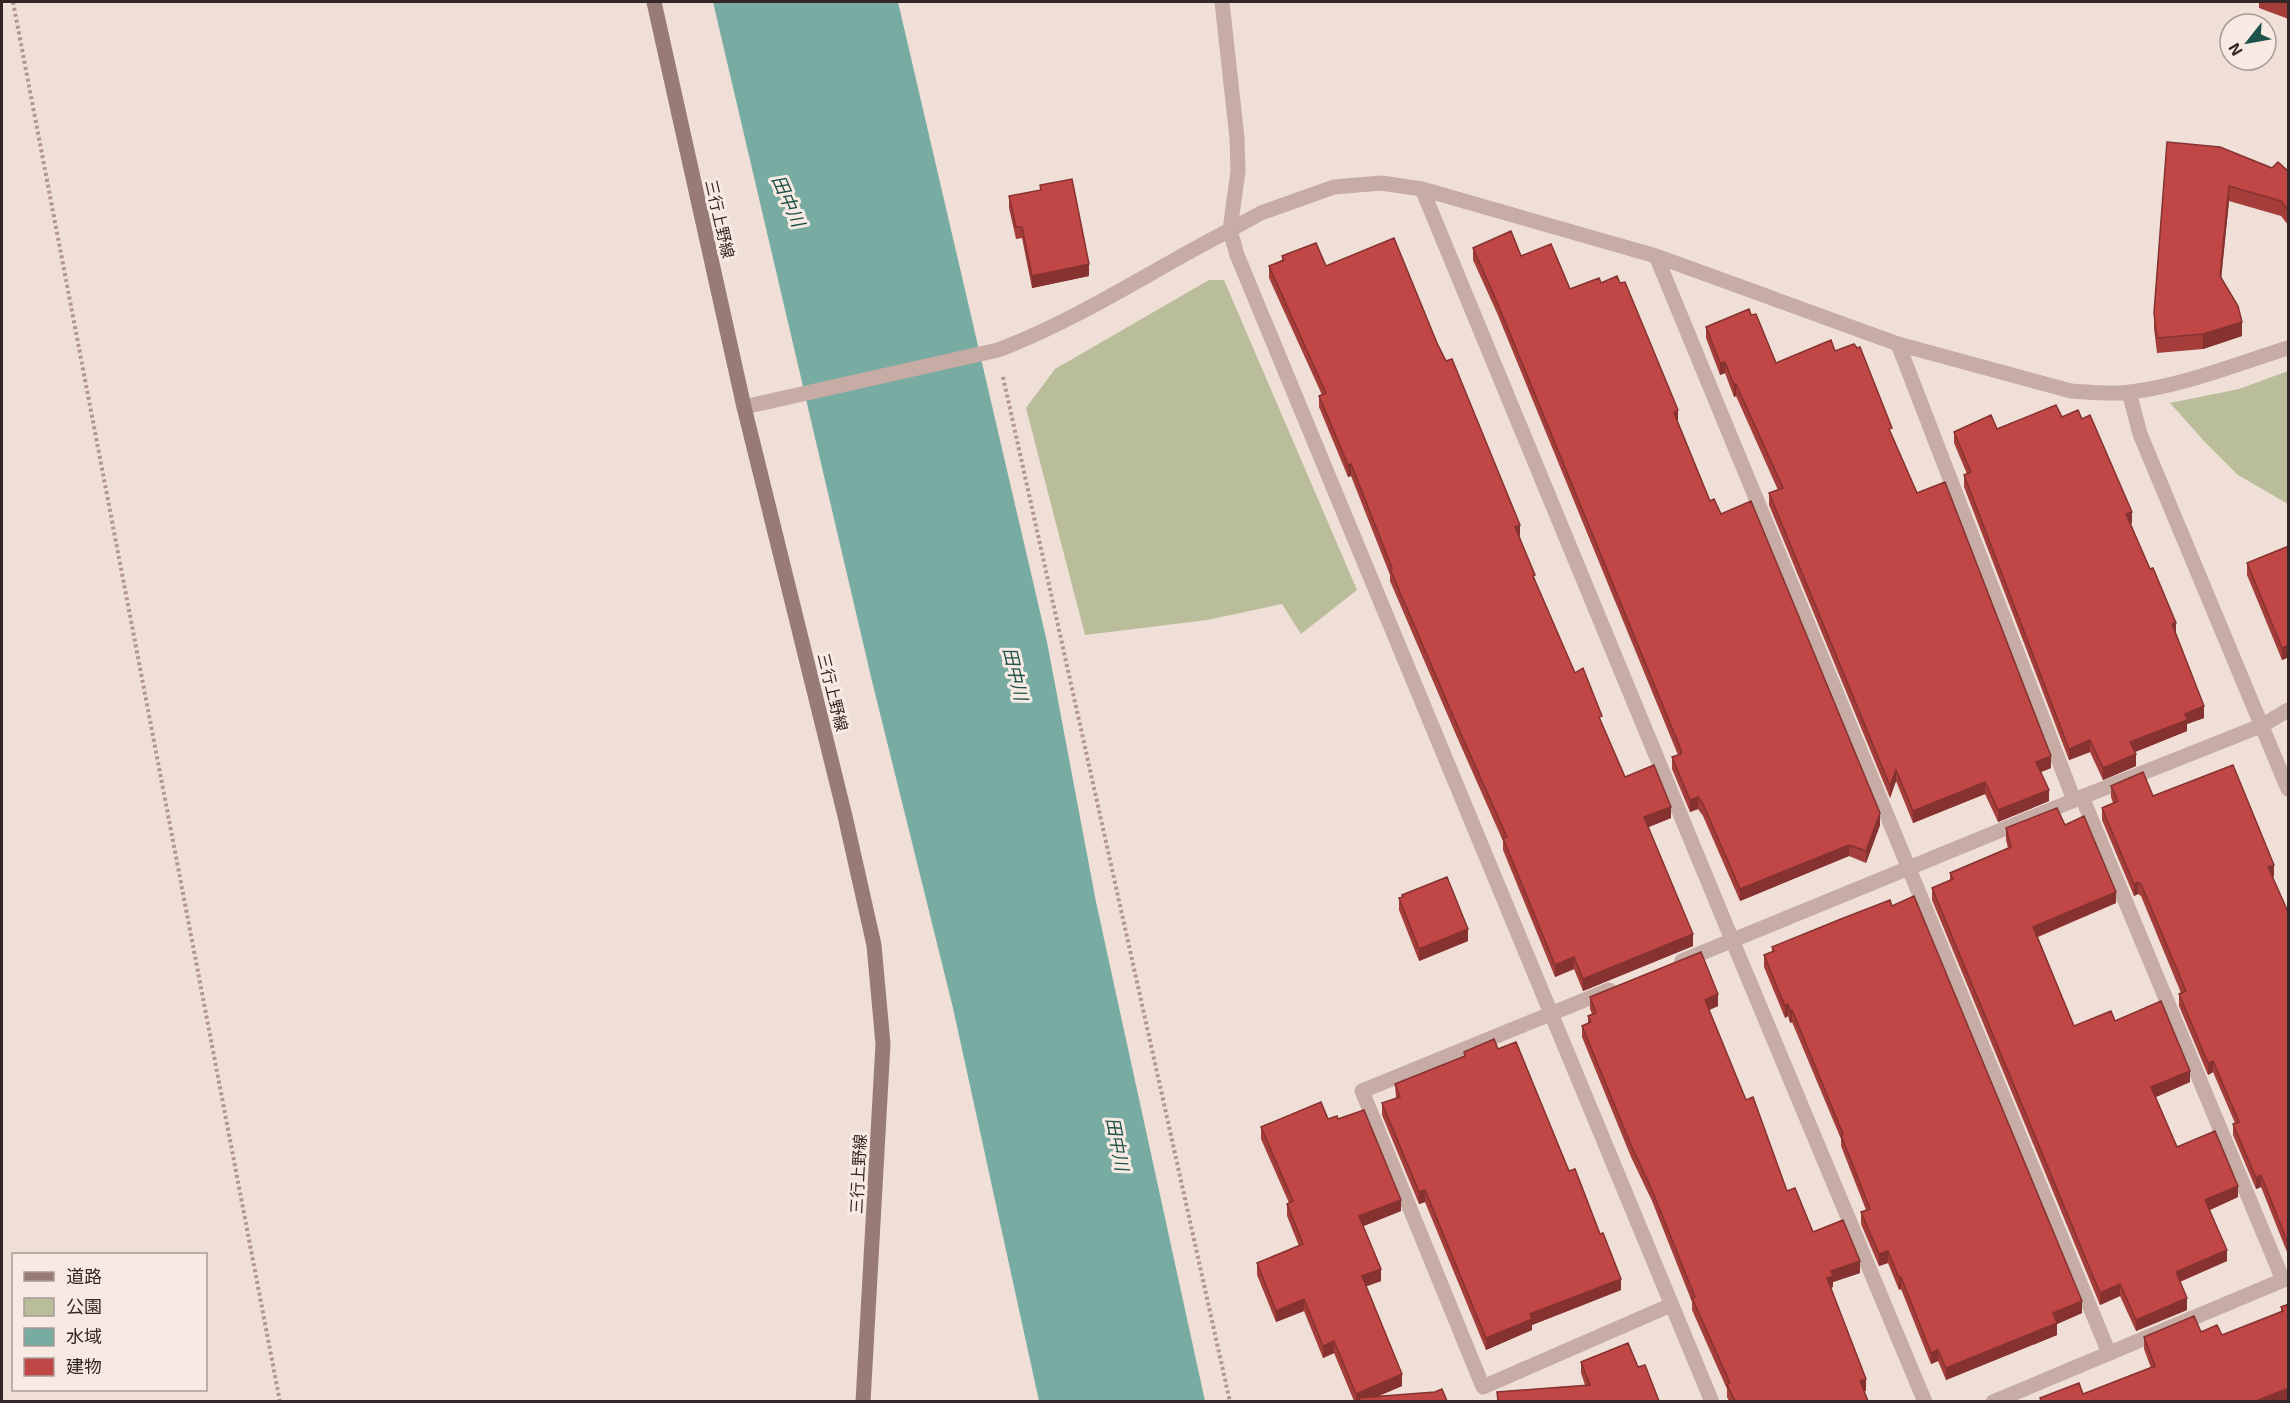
<svg xmlns="http://www.w3.org/2000/svg" width="2290" height="1403" viewBox="0 0 2290 1403" font-family="'Exo 2','Noto Sans JP',sans-serif">
	<style>
		.green { fill: #b9bd99 }
		.water { fill: #78aba1 }
		.lines { fill: none; stroke-linecap: round; stroke-linejoin: round }
		.path { stroke: #b2968f; stroke-width: 4; stroke-dasharray: 3 3; stroke-linecap: butt }
		.minor { stroke: #c6aca4; stroke-width: 15 }
		.tertiary { stroke: #c6aca4; stroke-width: 15 }
		.secondary { stroke: #997b76; stroke-width: 15 }
		.wall { fill: #a53d3b }
		.shaded-wall { fill: #863230 }
		.building { fill: #c04745; stroke: #863230; stroke-width: 1.5 }
		.labels { text-anchor: middle; stroke-width: 6; stroke-linejoin: round; paint-order: stroke }
		.street-label { font-size: 16px; fill: #322725; stroke: #f7eae3 }
		.water-label { font-size: 18px; font-style: italic; fill: #1d5149; stroke: #f7eae3 }
	</style>
	<rect width="100%" height="100%" fill="#efdfd7"/>
	<path class="green" d="M1209 280H1224L1357 590 1301 634 1282 604 1207 620 1085 635 1026 408 1055 369Z
		M2288 371V504L2238 475 2204 441 2170 403 2239 389Z"/>
	<path class="water" d="M713 2H898L1047 642 1096 902 1205 1401H1039L953 1008 872 681Z"/>
	<g class="lines">
		<path class="path" d="M13 2 280 1402
			M1003 377 1230 1402"/>
		<path class="minor" d="M1422 189 1733 942 1925 1402
			M1656 256 2109 1353
			M1898 344 2074 800
			M2129 392 2140 434 2288 789
			M2082 797 2283 1280
			M1682 961 2082 797 2263 725 2288 710
			M1609 990 1362 1091 1483 1387 1671 1305
			M1712 1402 1237 255 1230 230 1261 213 1334 187 1381 183 1422 189 1656 256 1898 344 2071 391C2091 392 2111 395 2131 392 2185 385 2237 364 2288 348
			M1993 1402 2288 1278"/>
		<path class="tertiary" d="M744 407 998 350C1080 319 1152 270 1230 230L1238 171 1237 138 1222 2"/>
		<path class="secondary" d="M654 2 744 407 845 816 874 945 883 1044 863 1402"/>
	</g>
	<path class="wall" d="M2259 2H2289V19L2259 8Z
		M2167 142 2289 172V226L2281 216 2229 201 2221 278 2242 336 2203 349 2157 353 2154 328V313Z
		M1040 185 1089 276 1032 288 1022 238 1016 239 1009 208V196L1040 190Z
		M1473 248 1521 256 1570 289 1601 283 1678 422V423L1710 501 1721 514 1880 825 1866 863 1849 856 1740 901 1703 816 1698 809 1690 812 1672 769V757L1678 755 1497 313 1473 260Z
		M1282 256 1326 266 1437 343 1520 537 1535 580 1575 673 1602 724 1625 777 1671 818 1648 827 1693 946 1583 991 1574 969 1555 977 1503 850V841L1457 737 1390 581V575L1351 476 1348 477 1319 407V396L1322 395 1269 278V266L1282 260Z
		M1751 315 1776 363 1835 351 1892 436 1917 493 2051 768 2041 772 2049 801 1998 822 1985 794 1913 823 1896 781 1890 798 1769 505V493L1778 490 1736 396 1734 397 1725 373 1720 375 1706 338V327Z
		M2062 417 2132 523 2131 524 2176 634 2204 718 2187 724V731L2135 752 2136 766 2103 780 2090 752 2069 760 1964 487V475L1967 474 1954 443V432L1997 429Z
		M2289 546V657L2282 660 2247 575V563Z
		M2111 786 2153 796 2274 876 2273 877 2289 914V1257L2261 1187 2256 1189 2233 1135V1124L2235 1123 2213 1072 2208 1075 2179 1006V994L2181 993 2141 896 2138 894 2134 896 2102 820V808L2113 803 2111 797Z
		M2065 825 2116 903 2038 937 2074 1026 2115 1021 2190 1082 2156 1097 2177 1147 2238 1197 2210 1210 2227 1261 2180 1282 2187 1310 2136 1331 2120 1296 2100 1305 1932 900V888L1950 880V873L2008 848 2006 840V828Z
		M1402 895 1468 941 1419 961 1399 910V898H1402Z
		M1772 947 2082 1313 2057 1324V1335L1946 1380 1938 1361 1931 1364 1901 1289 1899 1290 1888 1263 1879 1266 1861 1224V1212L1866 1210 1841 1146V1139L1792 1022 1790 1023 1788 1016 1785 1018 1764 967V955L1772 952Z
		M1590 997 1718 1006 1709 1010 1746 1100 1787 1191 1813 1232 1860 1273 1833 1282V1287L1831 1288 1866 1391H1864L1868 1401H1729L1727 1397V1389L1692 1310V1302L1652 1201 1631 1157 1582 1037V1026L1588 1023V1016L1592 1014 1590 1009Z
		M1498 1049 1569 1171 1621 1290 1532 1325V1330L1486 1350 1425 1202 1419 1204 1382 1115V1103L1396 1098 1395 1084 1464 1057V1052Z
		M1328 1119H1338L1401 1211 1363 1226 1381 1281 1366 1286 1402 1386 1379 1396 1447 1401H1354L1334 1353 1323 1358 1304 1311 1276 1322 1257 1275V1263L1299 1246 1287 1216V1204L1289 1203 1261 1139V1127Z
		M2289 1304V1400L2284 1401H2040V1398L2083 1394 2151 1368 2144 1349V1337L2201 1332 2222 1335 2281 1312V1307Z
		M1581 1362 1638 1367 1659 1401H1497V1392L1585 1385 1581 1373Z"/>
	<path class="shaded-wall" d="M2229 186V201L2220 290V276Z
		M1089 264V276L1032 288V276Z
		M2242 322V336L2203 349V334Z
		M1725 362V373L1720 375V363Z
		M1736 384V396L1734 397V385Z
		M1678 410V422L1674 424V413Z
		M1351 464V476L1348 477V465Z
		M2132 512V523L2126 526V514Z
		M1520 525V537L1515 527Z
		M2176 623V634L2172 624Z
		M2289 645V657L2282 660V648Z
		M2204 706V718L2187 724V731L2130 754V742L2185 714Z
		M2090 740V752L2069 760V749Z
		M2136 754V766L2103 780V768Z
		M2051 756V768L2036 774V762Z
		M1896 770V781L1890 798V786Z
		M1985 782V794L1913 823V811Z
		M2049 790V801L1998 822V810Z
		M1698 797V809L1690 812V800Z
		M1671 807V818L1644 829V817Z
		M1880 813V825L1866 863V851Z
		M1849 845V856L1740 901V889Z
		M2274 865V876L2268 879V867Z
		M2138 882V894L2134 896V884Z
		M2116 892V903L2033 938V927Z
		M1468 929V941L1419 961V949Z
		M1693 934V946L1583 991V979Z
		M1574 957V969L1555 977V965Z
		M1718 994V1006L1705 1012V1000Z
		M1788 1004V1016L1785 1018V1006Z
		M1792 1010V1022L1790 1023V1011Z
		M2213 1061V1072L2208 1075V1063Z
		M2190 1071V1082L2151 1099V1087Z
		M2261 1175V1187L2256 1189V1178Z
		M2238 1186V1197L2205 1212V1200Z
		M1425 1190V1202L1419 1204V1192Z
		M1401 1200V1211L1359 1228V1216Z
		M2227 1250V1261L2176 1283V1272Z
		M1888 1251V1263L1879 1266V1254Z
		M1860 1261V1273L1833 1282V1287L1827 1289V1278L1831 1271Z
		M1381 1269V1281L1362 1288V1276Z
		M1901 1277V1289L1899 1290V1278Z
		M1621 1279V1290L1532 1325V1330L1486 1350V1338L1530 1314Z
		M2120 1284V1296L2100 1305V1293Z
		M2187 1298V1310L2136 1331V1320Z
		M1304 1299V1311L1276 1322V1311Z
		M2082 1301V1313L2057 1324V1335L1946 1380V1368L2053 1313Z
		M1334 1341V1353L1323 1358V1346Z
		M1938 1350V1361L1931 1364V1353Z
		M1402 1374V1386L1366 1401 1358 1398V1401H1356V1394Z
		M1866 1379V1391L1860 1393V1381Z
		M2289 1388V1400L2284 1401H2256Z"/>
	<path class="building" d="M2167 142 2220 147 2272 168 2278 162 2289 172V211L2281 201 2229 186 2220 276 2238 306 2242 322 2203 334 2157 338 2154 313Z
		M1072 179 1089 264 1032 276 1022 227H1016L1009 196 1041 190 1040 185Z
		M1511 231 1521 256 1551 244 1570 289 1599 278 1601 283 1617 276 1620 283 1625 282 1678 410 1674 413 1710 501 1714 499 1721 514 1751 501 1880 813 1866 851 1849 845 1740 889 1703 804 1698 797 1690 800 1672 757 1681 754V750L1497 302 1473 248Z
		M1394 238 1437 343 1446 361 1452 359 1520 525 1515 527 1535 575 1533 576 1575 673 1583 668 1602 716 1599 717 1625 777 1654 765 1671 807 1644 817 1693 934 1583 979 1574 957 1555 965 1503 838 1507 837 1457 725 1390 569 1392 568 1351 464 1348 465 1319 396 1326 393 1269 266 1284 260 1282 256 1316 243 1326 266Z
		M1749 309 1751 315 1756 314 1776 363 1831 340 1835 351 1854 344 1857 348 1860 347 1892 428 1889 429 1917 493 1945 482 2051 756 2036 762 2049 790 1998 810 1985 782 1913 811 1896 770 1890 786 1769 493 1783 488 1736 384 1734 385 1725 362 1720 363 1706 327Z
		M2056 405 2062 417 2078 410 2082 419 2090 415 2132 512 2126 514 2150 569 2153 568 2176 623 2172 624 2204 706 2185 714 2187 720 2130 742 2136 754 2103 768 2090 740 2069 749 1964 475 1971 472 1954 432 1991 415 1997 429Z
		M2289 546V645L2282 648 2247 563Z
		M2233 765 2274 865 2268 867 2289 914V1246L2261 1175 2256 1178 2233 1124 2239 1122 2213 1061 2208 1063 2179 994 2186 991 2141 884 2138 882 2134 884 2102 808 2118 801 2111 786 2143 772 2153 796Z
		M2057 808 2065 825 2084 816 2116 892 2033 927 2074 1026 2111 1011 2115 1021 2161 1001 2190 1071 2151 1087 2177 1147 2215 1131 2238 1186 2205 1200 2227 1250 2176 1272 2187 1298 2136 1320 2120 1284 2100 1293 1932 888 1953 879 1950 873 2011 847 2006 828Z
		M1447 877 1468 929 1419 949 1399 898 1403 897 1402 895Z
		M1914 896 2082 1301 2053 1313 2057 1323 1946 1368 1938 1350 1931 1353 1901 1277 1899 1278 1888 1251 1879 1254 1861 1212 1870 1209 1841 1135 1843 1134 1792 1010 1790 1011 1788 1004 1785 1006 1764 955 1774 951 1772 947 1841 919 1890 900 1892 906Z
		M1701 952 1718 994 1705 1000 1746 1100 1753 1097 1787 1191 1795 1188 1813 1232 1843 1220 1860 1261 1831 1271 1833 1276 1827 1278 1866 1379 1860 1381 1868 1401H1735L1727 1385 1730 1383 1692 1298 1695 1297 1652 1190 1631 1145 1582 1026 1591 1022 1588 1016 1596 1013 1590 997Z
		M1494 1039 1498 1049 1516 1042 1569 1171 1575 1169 1600 1234 1603 1233 1621 1279 1530 1314 1532 1319 1486 1338 1425 1190 1419 1192 1382 1103 1400 1097 1395 1084 1465 1056 1464 1052Z
		M1321 1102 1328 1119 1337 1116 1338 1119 1364 1110 1401 1200 1359 1216 1381 1269 1362 1276 1402 1374 1356 1394 1334 1341 1323 1346 1304 1299 1276 1311 1257 1263 1303 1244 1287 1204 1293 1201 1261 1127Z
		M2289 1304V1388L2256 1401H2041L2040 1398 2079 1383 2083 1394 2155 1366 2144 1337 2194 1316 2201 1332 2217 1325 2222 1335 2283 1311 2281 1307Z
		M1628 1343 1638 1367 1645 1365 1659 1401H1498L1497 1392 1590 1385 1581 1362Z
		M1442 1389 1447 1401H1360L1358 1398 1435 1392Z"/>
	<g class="labels">
		<g class="street-label">
			<text transform="translate(720 219) rotate(77)" y="6">三行上野線</text>
			<text transform="translate(833 692) rotate(76)" y="6">三行上野線</text>
			<text transform="translate(858 1174) rotate(-87)" y="6">三行上野線</text>
		</g>
		<g class="water-label">
			<text transform="translate(788 201) rotate(66)" y="6">田中川</text>
			<text transform="translate(1015 674) rotate(77)" y="6">田中川</text>
			<text transform="translate(1117 1144) rotate(79)" y="6">田中川</text>
		</g>
	</g>
	<rect width="2290" height="1403" fill="none" stroke="#322725" stroke-width="6"/>
	<rect x="12" y="1253" width="195" height="138" fill="#f7eae3" stroke="#a89c97" stroke-width="1.5"/>
	<rect x="24" y="1272" width="30" height="9" fill="#997b76" stroke="#a89c97" stroke-width="1.5"/>
	<text x="66" y="1283" font-size="18" fill="#322725">道路</text>
	<rect x="24" y="1298" width="30" height="18" fill="#b9bd99" stroke="#a89c97" stroke-width="1.5"/>
	<text x="66" y="1313" font-size="18" fill="#322725">公園</text>
	<rect x="24" y="1328" width="30" height="18" fill="#78aba1" stroke="#a89c97" stroke-width="1.5"/>
	<text x="66" y="1343" font-size="18" fill="#322725">水域</text>
	<rect x="24" y="1358" width="30" height="18" fill="#c04745" stroke="#a89c97" stroke-width="1.5"/>
	<text x="66" y="1373" font-size="18" fill="#322725">建物</text>
	<g transform="translate(2248 42) rotate(239)"><circle r="28" fill="#f7eae3" stroke="#a89c97" stroke-width="1.5"/>
	<path d="M0-4.5L10 22L0 15L-10 22Z" fill="#1d5149"/>
	<text y="-9" font-size="16" font-weight="bold" text-anchor="middle" fill="#322725">N</text>
	</g>
</svg>
